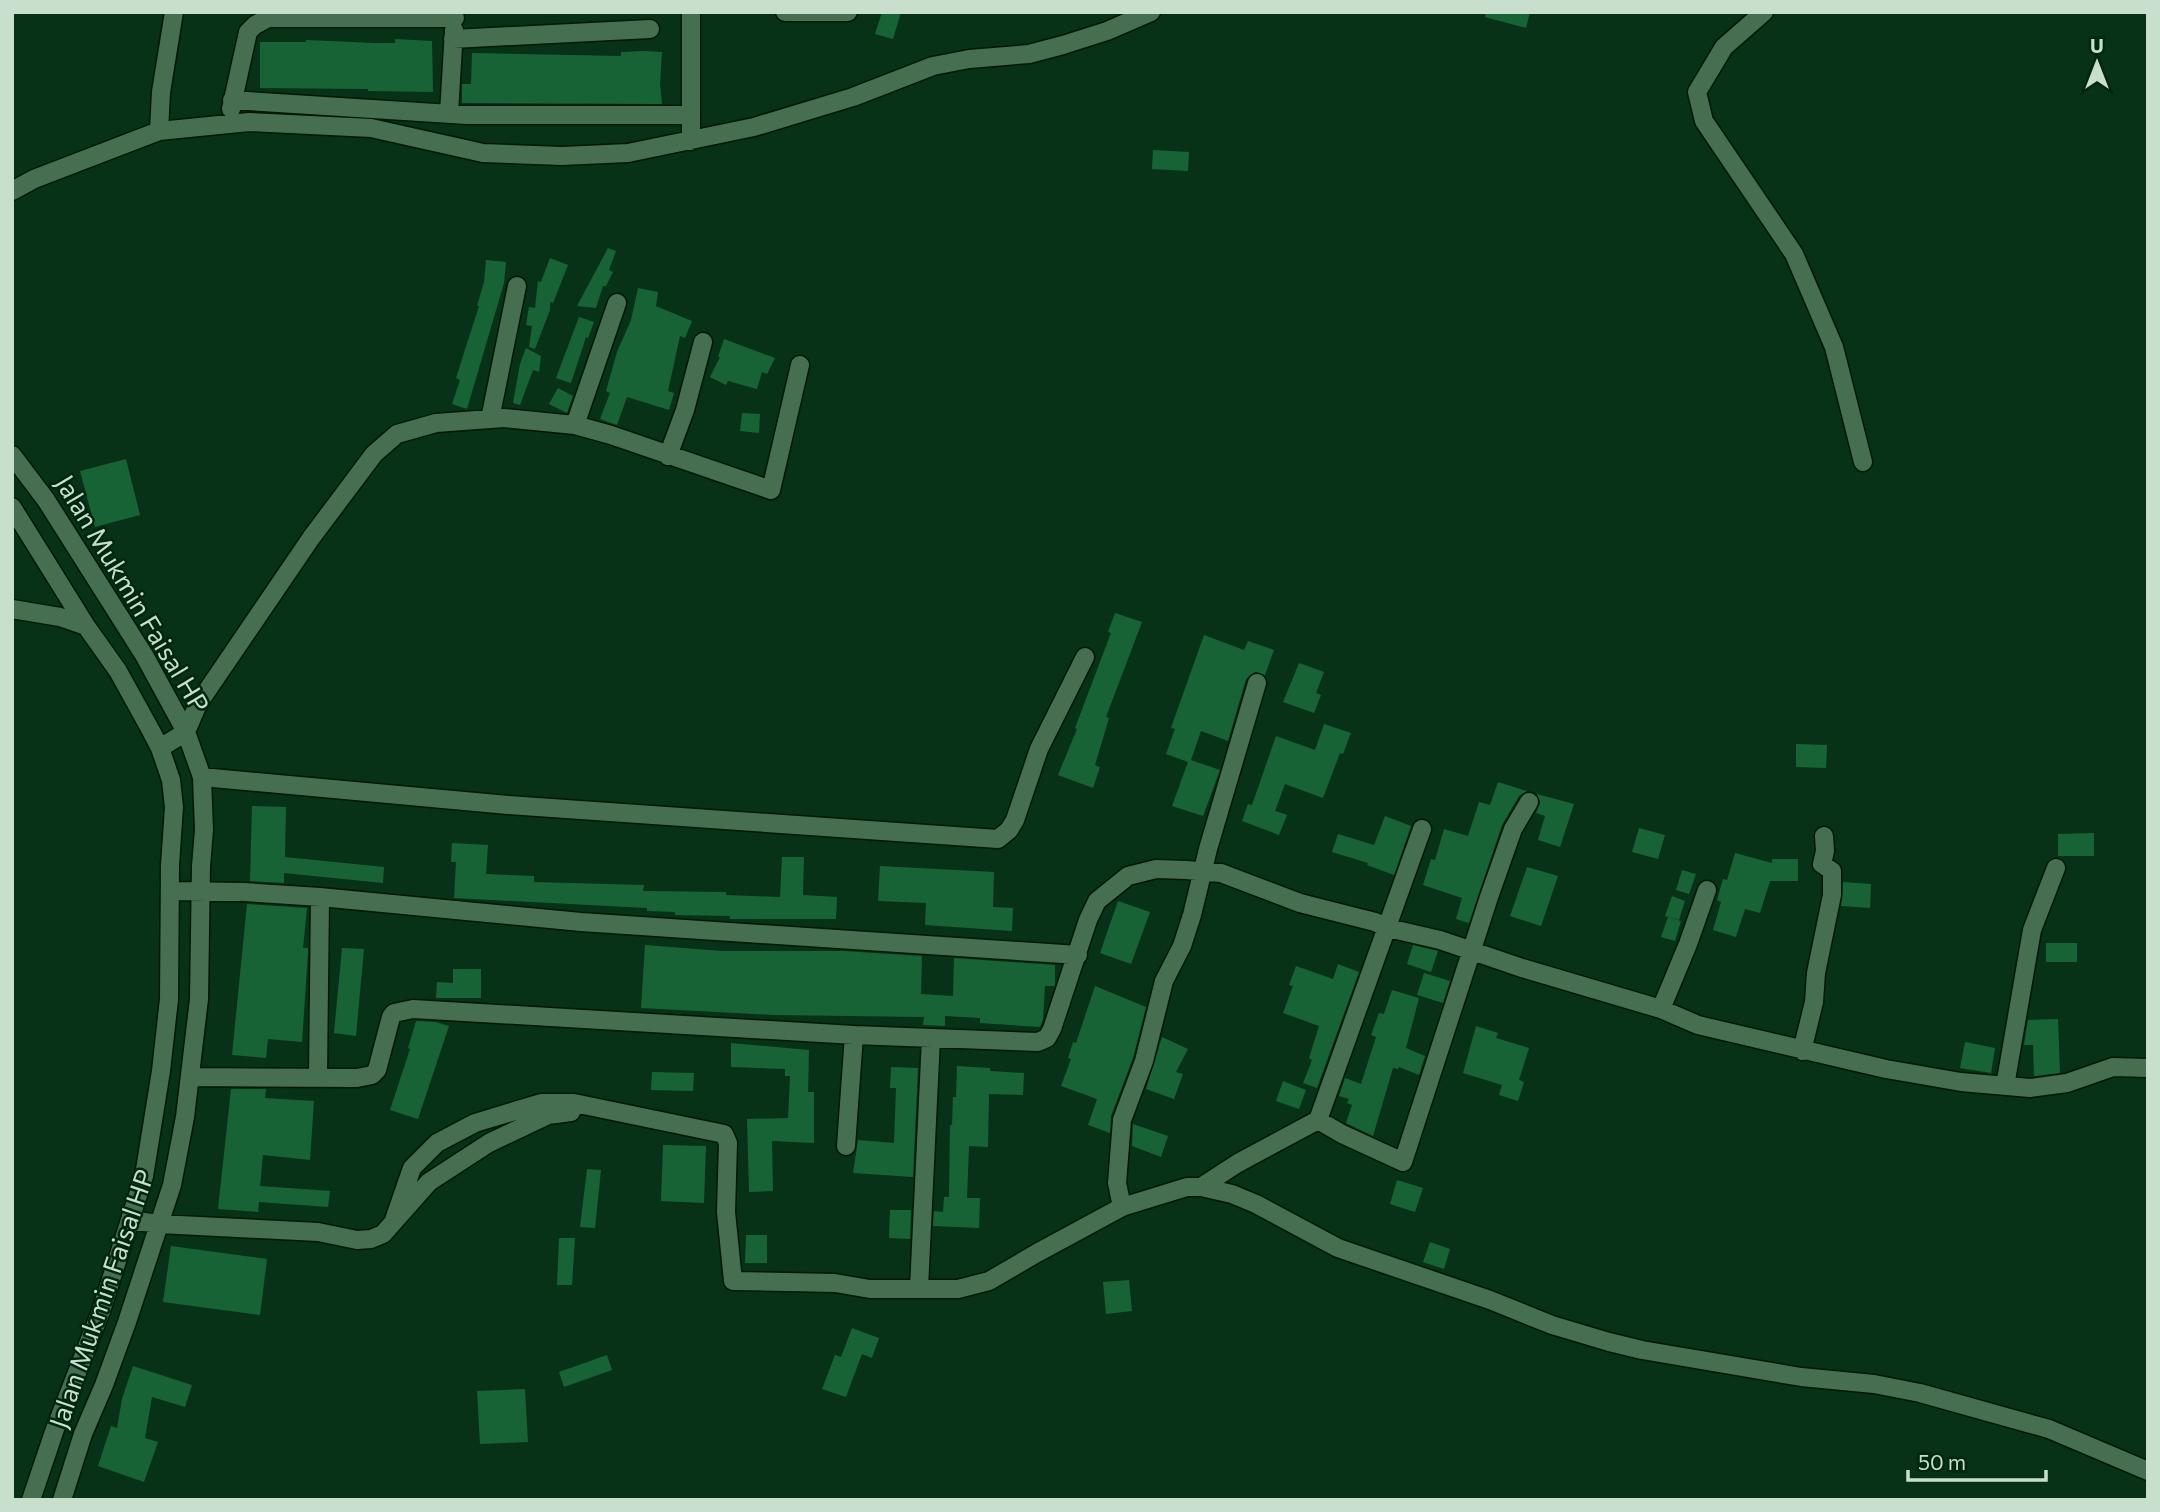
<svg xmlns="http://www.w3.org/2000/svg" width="2160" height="1512" viewBox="0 0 2160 1512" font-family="Commissioner,sans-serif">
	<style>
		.building { fill: #186336 }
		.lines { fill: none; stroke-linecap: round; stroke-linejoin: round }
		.minor-casing { stroke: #001806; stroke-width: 21 }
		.minor { stroke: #466e51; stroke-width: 18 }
		.labels { text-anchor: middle; stroke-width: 5; stroke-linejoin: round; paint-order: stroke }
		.street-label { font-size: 26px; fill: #c9dfce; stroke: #00270f }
	</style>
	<rect width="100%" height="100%" fill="#083218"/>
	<path class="building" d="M882 12H901L893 39 875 34Z
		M1486 12H1530L1526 28 1485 17Z
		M395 39 432 41 433 92 368 91V89L260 88V42H306V40L375 43H395Z
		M644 51 662 52 660 84 662 104 462 103V84H471L472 53 621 56V52Z
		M1153 150 1189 152 1188 171 1152 169Z
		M608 248 616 251 609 270 613 272 606 286H603L596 308 577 306Z
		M550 258 568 265 553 303 550 302V310L535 349 529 347 532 326 526 325 529 307 535 308 538 281 541 282Z
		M486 260 506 262 504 283 467 409 452 404 460 380 456 378 479 306H477L484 282Z
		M638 288 658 292 656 306 692 321 685 338 680 336 668 391 674 393 669 410 627 397 617 425 600 419 610 393 606 391 617 352 631 320Z
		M579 317 594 322 588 338 586 337 571 383 556 378Z
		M724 339 775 358 767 374 762 372 757 389 728 381 726 385 710 377 720 357H718Z
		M526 348 541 356 539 372 533 370 520 405 513 403 520 364Z
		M558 388 573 396 567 413 549 404Z
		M742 413 760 414 759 433 740 431Z
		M126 459 140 515 95 527 80 471Z
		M1115 613 1142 622 1106 717 1109 718 1095 765 1100 767 1093 788 1058 775 1077 729 1075 728 1111 633 1108 632Z
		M1204 635 1244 650 1248 641 1274 650 1265 675 1255 672 1246 679 1228 741 1201 731 1191 760 1220 770 1203 816 1172 806 1188 762 1166 754 1175 729 1171 728Z
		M1299 663 1324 672 1316 693 1321 695 1314 713 1283 702Z
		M1324 724 1351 733 1343 754 1340 753 1323 798 1285 784 1275 811 1287 815 1279 835 1242 821 1248 804 1252 805 1276 736 1315 750Z
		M1796 744 1827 745 1826 768 1796 767Z
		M1498 782 1527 791 1519 796 1502 825 1469 923 1456 919 1462 898 1423 885 1431 859 1435 860 1444 829 1468 836 1479 802 1490 805Z
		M1537 794 1574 804 1560 847 1538 840 1545 816 1536 813 1540 803Z
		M252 806 286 807 285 857 384 867 383 883 284 873V883L250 881Z
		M1385 816 1411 826 1394 875 1367 865 1368 863 1332 852 1338 834 1374 845Z
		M1639 828 1665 835 1658 859 1632 852Z
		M2094 833V856H2058V834Z
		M452 843 488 845 486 874 534 876V882L644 885 643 891 726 892V895L780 897 782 857H804L803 895 837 897 836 919H730V916L675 915V912L647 911V908L454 898 456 862H451Z
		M1735 853 1772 863V859H1798V881H1770L1760 913 1745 909 1736 937 1713 930 1721 902 1717 900 1723 879 1727 880Z
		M880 866 994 872 993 907 1013 908 1012 931 925 925 926 903 878 901Z
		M1527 867 1558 876 1541 926 1510 916Z
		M1682 870 1696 874 1689 894 1676 890Z
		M1843 882 1871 884 1870 908 1841 906Z
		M1672 896 1685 901 1679 920 1665 916Z
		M1118 901 1150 912 1131 964 1100 953Z
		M247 904 307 908 303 948H308V953L302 1042 268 1039 266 1058 232 1055Z
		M1668 917 1681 921 1675 941 1661 937Z
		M2046 943H2077V962H2046Z
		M645 945 722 951H844L922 956 921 994 953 996 954 958 1055 965V984L1054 986H1045L1043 1019 1040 1027 980 1023V1018L945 1016V1026L923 1025 924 1017 774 1015 641 1008Z
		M1413 945 1438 951 1431 972 1407 964Z
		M342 948 364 949 356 1036 334 1033Z
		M1338 964 1359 972 1317 1088 1303 1083 1312 1060 1309 1058 1319 1026 1283 1013 1293 986 1289 985 1296 966 1333 979Z
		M453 969H481V998H436L437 982 453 983Z
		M1424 973 1450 981 1443 1003 1417 995Z
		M1095 986 1146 1007 1133 1058 1111 1116 1110 1133 1088 1125 1097 1099 1061 1086 1071 1059 1068 1058 1073 1042 1076 1043Z
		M1392 990 1419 998 1406 1048 1425 1056 1419 1075 1399 1067 1398 1069 1393 1068 1373 1136 1346 1123 1352 1105 1347 1103 1349 1099 1339 1096 1345 1078 1361 1084 1376 1037 1371 1035 1379 1013 1384 1014Z
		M2058 1019 2060 1073 2034 1076 2033 1045H2024L2028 1020Z
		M416 1021 436 1022 449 1026 418 1119 390 1110 410 1049 408 1048Z
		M1476 1026 1498 1033 1496 1038 1529 1048 1519 1080 1524 1082 1518 1101 1499 1095 1502 1085 1463 1073Z
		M1162 1037 1188 1049 1176 1072 1183 1074 1174 1099 1146 1089Z
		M1965 1042 1995 1048 1991 1073 1960 1068Z
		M731 1043 809 1050 808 1092H814V1143L772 1141 773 1191 749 1192 747 1119 788 1118 790 1076H785V1069L731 1067Z
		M957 1066 990 1068V1071L1024 1073 1023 1095 989 1094 988 1147 969 1146 967 1198H980L979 1228 933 1226 934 1211 943 1212 944 1197H949L950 1125H952L953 1097H956Z
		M891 1067 918 1068 913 1177 853 1173 858 1140 894 1143 896 1088H890Z
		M652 1072 694 1073 693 1091 651 1090Z
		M1283 1081 1306 1090 1299 1109 1276 1101Z
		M231 1089H266L265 1098 314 1101 310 1160 263 1155 260 1186 330 1191 328 1207 259 1202 258 1212 218 1209Z
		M1133 1124 1168 1136 1161 1157 1132 1146Z
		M663 1145 706 1146 704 1203 661 1201Z
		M587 1169 601 1170 595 1228 580 1227Z
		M1397 1180 1423 1188 1415 1212 1390 1204Z
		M890 1210H911L910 1239 889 1238Z
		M746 1235H767V1263H745Z
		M559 1238H575L572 1285H557Z
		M1430 1242 1450 1249 1444 1269 1423 1262Z
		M171 1246 267 1259 260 1315 163 1302Z
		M1129 1280 1132 1311 1106 1314 1103 1282Z
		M852 1328 879 1338 872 1358 862 1354 846 1397 822 1389 835 1355 841 1357Z
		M607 1355 612 1370 564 1387 559 1372Z
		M133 1366 192 1385 185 1407 152 1397 145 1438 158 1442 144 1482 98 1466 111 1426 117 1428 122 1399Z
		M525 1389 528 1442 480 1444 477 1391Z"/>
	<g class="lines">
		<defs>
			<path id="minor" d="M691 12V141
				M785 12H848
				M1764 12 1724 47 1697 92 1704 121 1794 254 1834 347 1863 462
				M453 39 650 29
				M232 100 467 115H690
				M231 109 248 32 255 25 268 18H455
				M449 113 454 30
				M159 131 161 92 174 12
				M12 191 34 179 159 131 249 122 371 128 483 153 562 156 628 153 754 127 853 97 933 66 969 59 1029 54 1063 45 1107 31 1151 12
				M490 419 517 286
				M575 425 617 303
				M12 455 46 500 144 655 186 732 202 777 204 830 201 866 199 999 185 1117 172 1185 127 1322 104 1385 83 1434 62 1500
				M668 456 685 410 703 342
				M12 507 86 626 118 671 150 729 160 748 171 780 174 807 170 865 169 999 161 1071 144 1176 101 1311 55 1429 31 1500
				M12 609 60 617 86 626
				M160 748 186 732 198 704 311 538 374 454 397 434 436 423 504 418 575 425 611 435 771 490 800 365
				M202 777 508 805 998 839 1009 830 1015 820 1039 749 1085 657
				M171 891 244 892 320 897 581 922 1078 955
				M1661 1009 1688 944 1707 890
				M1802 1051 1814 1002 1816 973 1832 895V871L1822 864 1825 851 1824 836
				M318 1076 320 897
				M190 1077 357 1078 372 1075 377 1070 391 1017 394 1013 413 1009 854 1035 1038 1042 1047 1038 1052 1029 1088 920 1097 901 1128 876 1156 869 1186 870 1221 873 1300 903 1375 922 1388 928 1440 940 1522 968 1661 1009 1698 1025 1886 1069 1961 1082 2030 1088 2067 1083 2113 1067 2148 1068
				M2005 1086 2032 930 2056 868
				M1318 1120 1422 829
				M846 1146 854 1035
				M1201 1187 1238 1163 1318 1120 1342 1134 1403 1162 1489 897 1513 829 1529 802
				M1122 1207 1117 1183 1122 1120 1144 1061 1164 981 1182 946 1192 915 1208 849 1257 683
				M130 1220 159 1224 318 1232 357 1240 371 1239 383 1234 429 1182 489 1143 548 1115 571 1112
				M394 1220 412 1168 437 1143 475 1123 541 1103H574L724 1134 728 1143 726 1212 733 1281 835 1283 870 1289H958L989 1281 1037 1253 1122 1207 1187 1187H1201L1232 1194 1256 1204 1338 1248 1490 1300 1552 1325 1609 1342 1642 1350 1801 1377 1874 1384 1920 1393 2049 1429 2148 1471
				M919 1288 931 1038"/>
		</defs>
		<use href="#minor" class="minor-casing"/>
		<use href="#minor" class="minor"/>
	</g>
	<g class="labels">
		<g class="street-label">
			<text transform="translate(132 594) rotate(59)" y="9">Jalan Mukmin Faisal HP</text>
			<text transform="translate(102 1299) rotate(-71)" y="9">Jalan Mukmin Faisal HP</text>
		</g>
	</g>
	<rect width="2160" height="1512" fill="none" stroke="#c9dfce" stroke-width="28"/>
	<g transform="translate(2097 63)" stroke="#00270f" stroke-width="5" paint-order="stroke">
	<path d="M0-5L12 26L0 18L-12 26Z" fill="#c9dfce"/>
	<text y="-10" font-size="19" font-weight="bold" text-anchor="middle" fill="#c9dfce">U</text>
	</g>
	<path d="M1908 1470v10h138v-10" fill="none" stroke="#c9dfce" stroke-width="3.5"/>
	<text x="1918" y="1470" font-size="21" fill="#c9dfce" stroke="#00270f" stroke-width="5" paint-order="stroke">50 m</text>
</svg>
